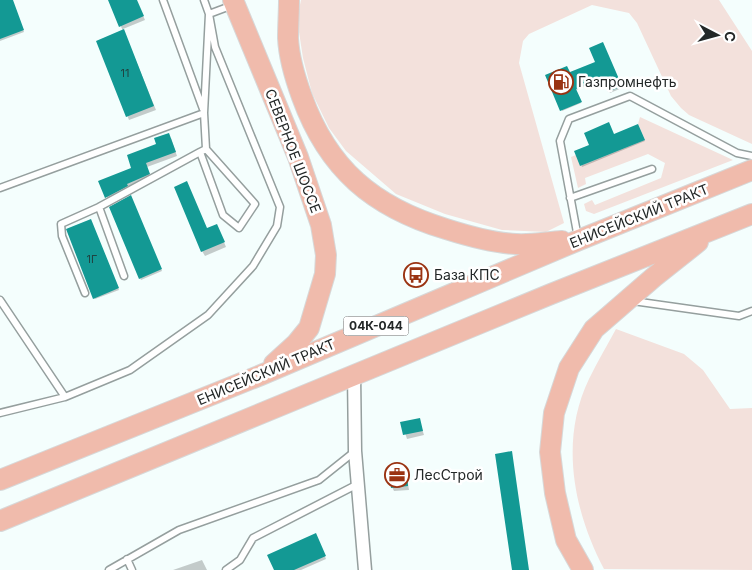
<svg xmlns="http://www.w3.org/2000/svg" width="752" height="570" viewBox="0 0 752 570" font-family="Inter,sans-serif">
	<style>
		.green { fill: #f3e1dc }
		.shadow { fill: #0003 }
		.building { fill: #139994 }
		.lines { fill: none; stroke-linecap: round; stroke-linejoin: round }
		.service-casing { stroke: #959f9e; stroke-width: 9 }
		.minor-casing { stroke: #959f9e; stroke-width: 15 }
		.primary-casing { stroke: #d7d8d8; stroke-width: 22 }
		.service { stroke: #fff; stroke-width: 6 }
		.minor { stroke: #fff; stroke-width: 12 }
		.primary { stroke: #f0bbac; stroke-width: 20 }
		.labels { text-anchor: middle; stroke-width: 5; stroke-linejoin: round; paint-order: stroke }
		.number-label { font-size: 11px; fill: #1f4442 }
		.shield { fill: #fff; stroke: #656868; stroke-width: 1 }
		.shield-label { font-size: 12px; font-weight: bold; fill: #232727 }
		.poi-label { font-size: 14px; fill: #232727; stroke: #fff; text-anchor: start }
		.street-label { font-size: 14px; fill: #232727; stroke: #fff }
	</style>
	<rect width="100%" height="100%" fill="#f4fefd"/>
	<path class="green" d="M301 0H719L752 51V144L689 115 681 108 671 96 637 23 629 13 592 5 529 34 523 41 519 63 564 223 546 232 502 230 445 214 396 194 346 151 329 128 312 93 303 58 297 19Z
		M640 117 733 160 594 214 586 211 584 204 592 200 595 205 661 178 665 163 648 154 585 178 586 184 578 188 571 157 576 155 581 166 645 140 638 124Z
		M616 329 684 354 703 370 730 409 752 408V570L604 569C574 512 559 441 589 379 597 362 607 346 616 329Z"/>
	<path class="shadow" d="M0 0H12L24 32 0 41Z
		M109 0H136L145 20 123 29 156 110 129 120 98 41 123 31Z
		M603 44 622 88 610 93 603 79 576 90 581 103 562 111 547 76 569 74 597 63Z
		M638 125 645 141 582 167 576 152Z
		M171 138 177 156 147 167 151 178 109 201 100 181 133 169Z
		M131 197 162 271 141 280 111 208Z
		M91 221 119 290 95 299 94 298Z
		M207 230H219L226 247 205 256 202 251Z
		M419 419 424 435 407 439 402 423Z
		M406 471 409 490 394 491 392 487Z
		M317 537 326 559 301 570H275Z
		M202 560 207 570H173Z"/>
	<path class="building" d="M0 0H13L24 30 0 39Z
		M108 0H137L144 16 119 27Z
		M124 29 154 106 126 117 96 41Z
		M603 42 622 86 608 92 602 78 576 89 582 102 560 111 545 75 567 66 570 72 595 62 589 48Z
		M609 122 614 134 638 124 645 140 580 166 574 151 589 145 584 133Z
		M169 133 176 152 146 163 150 174 127 184 128 186 105 198 98 181 131 168 127 155 156 144 154 138Z
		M187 181 207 228 217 224 225 242 201 252 174 187Z
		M131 195 162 269 139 279 109 207Z
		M91 219 119 288 93 299 66 229Z
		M420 418 423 431 403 435 400 422Z
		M512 451 529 570H512L495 454Z
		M407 470 408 486 391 488 389 471Z
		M316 533 326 556 294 570H274L267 555Z"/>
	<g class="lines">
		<defs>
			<path id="service" d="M163 0 203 109
				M204 0 209 14 204 113 206 149 255 204 239 228 223 215 200 152 206 149
				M0 188 204 113
				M570 198 652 169
				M578 238 560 141 569 119 630 96 737 153 752 156
				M124 276 99 207 200 152
				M85 293 62 236 61 224 99 207
				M0 300 65 397 130 370 208 315 253 266 277 226 280 207 215 47 209 14 233 5
				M633 301 739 316 752 311
				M0 413 65 397
				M127 559 132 570
				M109 570 179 530 319 480 354 452
				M226 570 240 560 253 538 358 484"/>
			<path id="minor" d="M354 374 355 451 365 570"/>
			<path id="primary" d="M233 0 298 157 321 225 326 255 325 274 309 328 296 344 274 364
				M289 0C289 13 288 25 288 38 289 58 295 78 302 97 328 169 373 207 446 229 468 236 493 243 516 244 531 245 547 242 562 241
				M0 480 261 375 579 240 752 170
				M0 521 551 294 752 214
				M583 570 566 540 555 493 550 452 554 413 569 368 594 329 654 277 698 242"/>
		</defs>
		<use href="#service" class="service-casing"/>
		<use href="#minor" class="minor-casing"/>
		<use href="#primary" class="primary-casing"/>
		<use href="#service" class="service"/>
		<use href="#minor" class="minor"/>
		<use href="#primary" class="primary"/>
	</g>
	<defs>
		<symbol id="fuel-ring" viewBox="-11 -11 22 22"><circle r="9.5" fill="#fff" stroke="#9a3312" stroke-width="1.5"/><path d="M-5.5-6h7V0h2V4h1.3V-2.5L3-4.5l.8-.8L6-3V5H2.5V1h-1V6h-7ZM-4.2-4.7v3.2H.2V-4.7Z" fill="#9a3312"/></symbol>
		<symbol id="bus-ring" viewBox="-11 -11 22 22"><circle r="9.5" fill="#fff" stroke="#9a3312" stroke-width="1.5"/><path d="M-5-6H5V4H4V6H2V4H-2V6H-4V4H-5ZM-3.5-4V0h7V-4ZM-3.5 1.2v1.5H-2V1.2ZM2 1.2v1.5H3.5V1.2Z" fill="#9a3312"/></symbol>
		<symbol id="office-ring" viewBox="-11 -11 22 22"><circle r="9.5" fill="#fff" stroke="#9a3312" stroke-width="1.5"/><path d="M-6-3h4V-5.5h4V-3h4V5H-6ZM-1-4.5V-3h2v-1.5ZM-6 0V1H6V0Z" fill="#9a3312"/></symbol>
	</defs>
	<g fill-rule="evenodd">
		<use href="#fuel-ring" x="547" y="68" width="28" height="28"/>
		<use href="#bus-ring" x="402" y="261" width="28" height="28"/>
		<use href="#office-ring" x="383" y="461" width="28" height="28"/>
	</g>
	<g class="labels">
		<g class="number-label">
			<text x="125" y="77">11</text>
			<text x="92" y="263">1Г</text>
		</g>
		<rect class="shield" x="343.5" y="316.5" width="65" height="19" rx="4"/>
		<g class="shield-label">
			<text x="376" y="330">04К-044</text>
		</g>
		<g class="poi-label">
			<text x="578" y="87">Газпромнефть</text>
			<text x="434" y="280">База КПС</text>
			<text x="414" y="480">ЛесСтрой</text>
		</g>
		<g class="street-label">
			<text transform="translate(293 151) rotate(69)" y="5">СЕВЕРНОЕ ШОССЕ</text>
			<text transform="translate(639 216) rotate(-22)" y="5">ЕНИСЕЙСКИЙ ТРАКТ</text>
			<text transform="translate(266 372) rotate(-23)" y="5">ЕНИСЕЙСКИЙ ТРАКТ</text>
		</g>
	</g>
	<g transform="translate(717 35) rotate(96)" stroke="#ffffff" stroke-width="4" paint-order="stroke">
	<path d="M0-4L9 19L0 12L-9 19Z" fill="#232727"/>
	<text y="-8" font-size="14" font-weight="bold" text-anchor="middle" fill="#232727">С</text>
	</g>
</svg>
